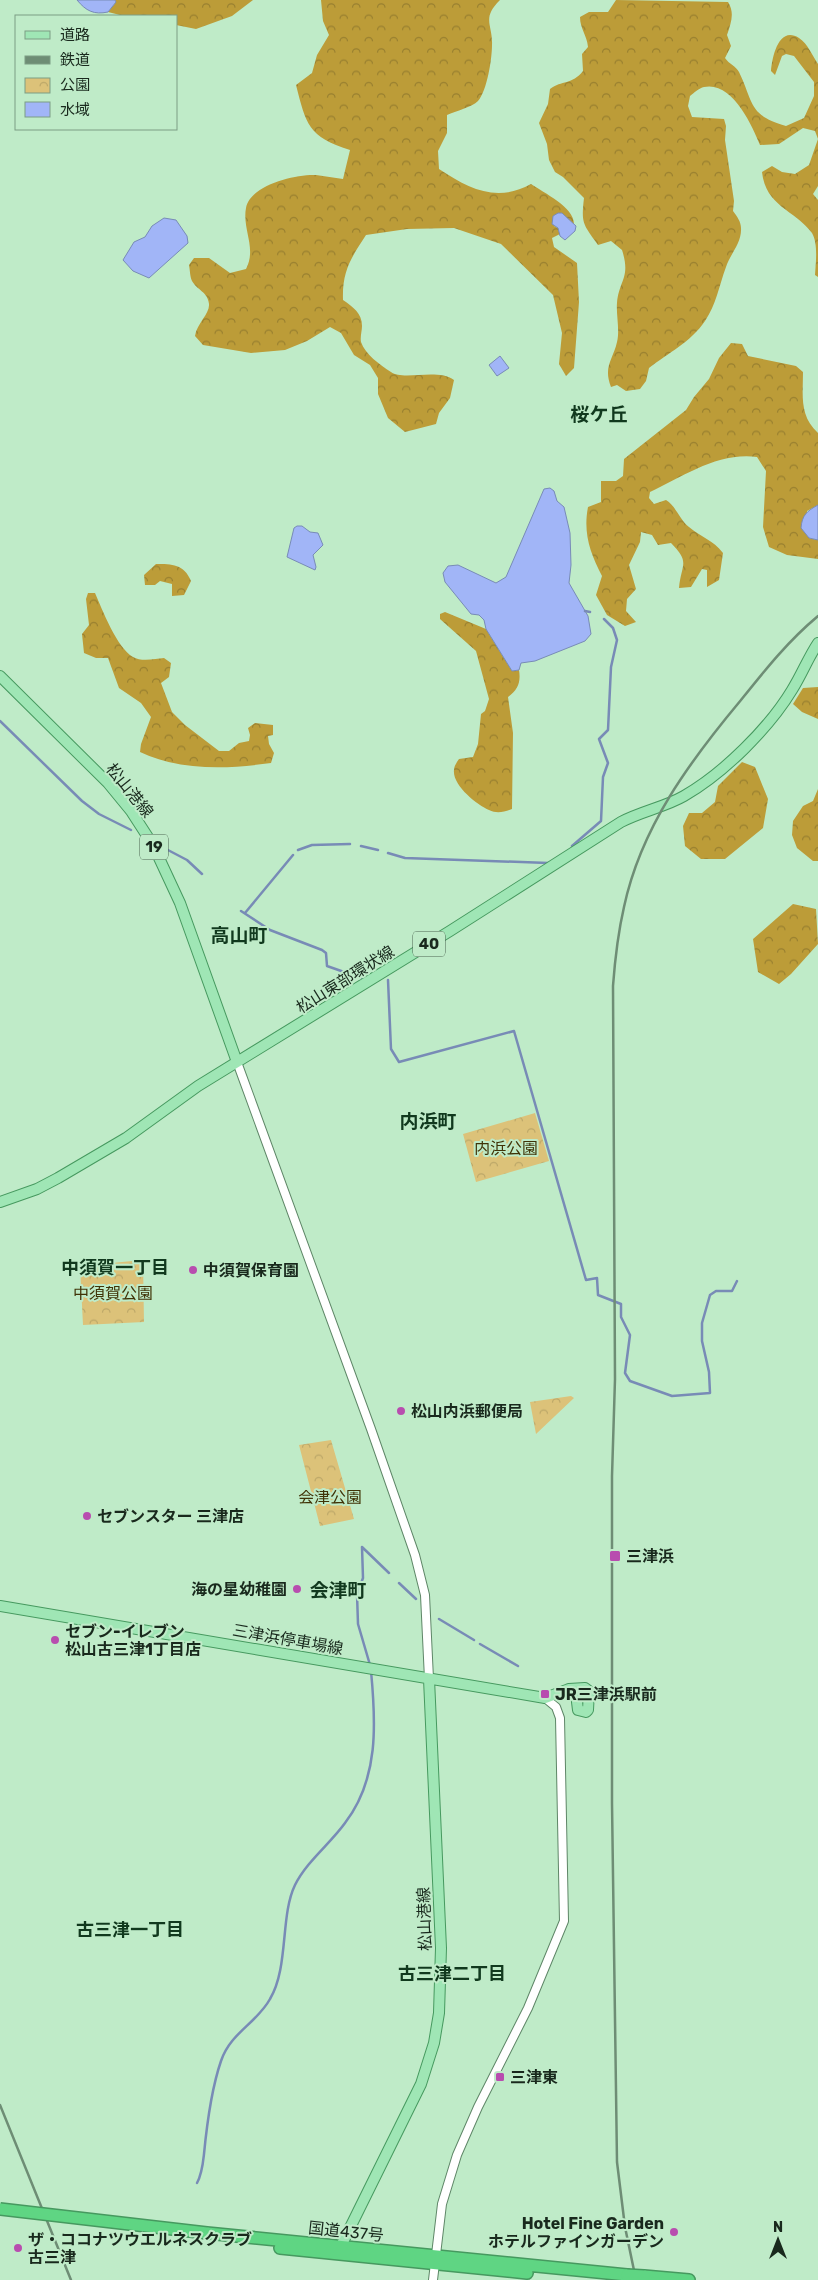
<svg xmlns="http://www.w3.org/2000/svg" width="818" height="2280" viewBox="0 0 818 2280" font-family="Rubik,'Noto Sans JP',sans-serif">
	<style>
		.forest { fill: url(#forest-crowns) }
		.park { fill: url(#park-crowns) }
		.water { fill: #a1b5f7; stroke: #788bb6 }
		.lines { fill: none; stroke-linecap: round; stroke-linejoin: round }
		.stream { stroke: #788bb6; stroke-width: 2.5 }
		.minor-casing { stroke: #5e8667; stroke-width: 10 }
		.major-casing { stroke: #46995f; stroke-width: 12 }
		.highway-casing { stroke: #46995f; stroke-width: 14 }
		.minor { stroke: #fff; stroke-width: 8 }
		.major { stroke: #9fe6b5; stroke-width: 10 }
		.highway { stroke: #5fd583; stroke-width: 11 }
		.rail { stroke: #6e8d75; stroke-width: 2.5 }
		.highway-bridge-casing { stroke: #46995f; stroke-width: 14; stroke-linecap: butt }
		.highway-bridge { stroke: #5fd583; stroke-width: 11 }
		.poi-dot { fill: #b84daf; stroke: #bfebc8; stroke-width: 2 }
		.labels { text-anchor: middle; stroke-width: 4; stroke-linejoin: round; paint-order: stroke }
		.shield { fill: #bfebc8; stroke: #4b6350; stroke-width: 1 }
		.shield-label { font-size: 15px; font-weight: bold; fill: #19291d }
		.street-label { font-size: 16px; fill: #19291d; stroke: #bfebc8 }
		.park-label { font-size: 16px; fill: #403307; stroke: #bfebc8 }
		.poi-label { font-size: 16px; font-weight: bold; fill: #19291d; stroke: #bfebc8; text-anchor: start }
		.neighbourhood-label { font-size: 18px; font-weight: bold; fill: #11391e; stroke: #bfebc8 }
		.quarter-label { font-size: 19px; font-weight: bold; fill: #11391e; stroke: #bfebc8 }
	</style>
	<defs>
		<pattern id="forest-crowns" width="20" height="18" patternUnits="userSpaceOnUse" patternTransform="scale(1.25)"><rect width="20" height="18" fill="#bc9c38"/><path d="M2 6a3 3 0 1 1 6 0M12 15a3 3 0 1 1 6 0" fill="none" stroke="#987f2f"/></pattern>
		<pattern id="park-crowns" width="20" height="18" patternUnits="userSpaceOnUse" patternTransform="scale(1.25)"><rect width="20" height="18" fill="#dcc279"/><path d="M2 6a3 3 0 1 1 6 0M12 15a3 3 0 1 1 6 0" fill="none" stroke="#bca768"/></pattern>
	</defs>
	<rect width="100%" height="100%" fill="#bfebc8"/>
	<path class="forest" d="M115 0H253L232 16 196 29 176 25V16H124L108 12 116 2Z
		M321 0H500C481 19 493 24 492 45 492 59 487 91 478 101 472 107 456 111 447 115V133L438 151 439 169C469 189 497 203 531 184 544 193 574 207 574 224L570 223 562 213 554 226 558 228 560 234 552 238 554 247 577 263 579 302 574 368 566 376 559 364 562 333 553 295 501 244 454 228 407 229 366 235C351 258 342 271 343 300 353 307 362 313 362 326 362 331 360 337 361 342 365 354 380 365 391 372 403 381 438 368 454 380L450 398 439 413 436 424 405 432 388 418 378 394V378L370 365 354 355 341 333 330 327 307 341 285 350 251 353 203 345 195 336C197 323 210 314 209 304 208 292 197 290 192 281 190 277 190 270 189 265L194 258H209L230 273 246 269C257 248 242 229 246 208 250 185 295 174 316 175 325 176 334 178 343 179L350 150C308 137 306 124 296 85L312 73 317 55 329 35 323 21Z
		M616 0 728 2C735 13 731 23 727 35L731 46 725 58C729 64 736 66 739 72 754 103 748 115 786 126L804 118 814 96V82L794 56 786 54 782 56 775 75 771 71C772 59 778 25 799 38 808 44 812 55 818 64V186L813 194 818 200V277L815 275C816 262 818 243 812 233 794 209 766 207 762 172L772 166 782 172 795 174 809 165 818 139 815 131 803 128 779 144 760 145C752 125 732 81 704 87 699 88 694 93 690 96L688 106 692 117 724 119 726 126 725 140 734 201 733 211C737 216 741 222 741 228 742 243 730 254 726 267 719 286 716 305 705 321 691 342 668 353 649 368L646 381 640 389 626 391 617 385 611 387C603 366 613 360 617 342 620 330 616 315 617 303 619 280 631 278 622 250L611 241 598 245C583 224 581 224 584 198L563 177 555 172 549 160 547 144 539 123 548 104 550 89C562 80 572 85 583 71L582 54 588 47C587 35 580 29 580 17L589 12H608Z
		M731 343 742 344 748 356 796 366 803 372C803 395 799 416 818 433V505L807 511 809 538 818 540V559L787 555 769 547 763 527 766 471 757 457C718 452 684 476 650 492L649 498 654 504 666 500C676 506 679 519 689 527 701 537 713 540 723 553L719 580 707 587V570L702 569 691 587 679 588C681 564 691 563 671 543L658 545 652 535 641 532 640 542 629 565 636 589 627 599 626 611 636 622 625 626 607 615 596 595 602 576C590 553 583 533 588 507L601 502V481H616L623 476 624 459 686 410 694 397 709 379 719 358Z
		M156 564C172 564 184 564 191 581L184 595 172 596V584L160 581 155 585H145L144 575Z
		M88 593H95C102 609 117 648 133 657 141 662 155 659 164 658L171 663 169 677 161 683 172 712 185 725 219 751H229L239 743 249 741 250 735 248 728 255 723 273 725V735L268 736 269 744 274 753 271 763C228 769 180 771 140 752L141 744 151 717 141 703 119 688 108 658H96L84 653 82 634 89 625 86 599Z
		M445 612 486 629 512 671 519 670C521 682 518 690 508 697L513 733 512 809C504 812 497 814 489 810 477 805 452 785 454 770 454 766 457 762 459 759L473 757 478 744 481 714 485 711 489 699 476 651 440 619V614Z
		M818 687V719L802 712 793 704 803 688Z
		M742 762 755 767 768 799 763 828 725 859H701L685 846 683 826 689 813H702L715 802 718 786Z
		M818 789V861H813L797 848 792 835 793 821 803 806 813 801Z
		M793 904 816 909 818 944 791 974 779 984 758 972 753 939Z"/>
	<path class="park" d="M535 1113 549 1161 476 1182 463 1134Z
		M143 1260 144 1322 83 1325 80 1266Z
		M571 1396 574 1398 536 1434 530 1402Z
		M331 1440 354 1519 320 1526 299 1445Z"/>
	<path class="water" d="M77 0H115L116 2 108 12C94 15 86 11 77 0Z
		M558 213H562L576 226 575 231 565 240 560 236 558 228 552 224 553 216Z
		M164 218 176 220 187 236 188 243 149 278 133 271 123 260 134 242 145 237 152 226Z
		M500 356 509 368 497 376 489 365Z
		M550 488 554 491 557 501 564 507 570 533 571 565 569 583 588 616 591 634 585 641 535 661 521 663 519 670 512 671 486 629 484 620 479 615 471 614 445 582 443 573 448 566 458 565 496 583 506 577 544 489Z
		M818 505V540L809 538 801 528C802 515 807 511 818 505Z
		M297 526H302L310 532 318 533 323 545 313 555 316 567 315 570 287 557 294 528Z"/>
	<g class="lines">
		<path class="stream" d="M585 611 590 612
			M0 721 82 801 99 814 131 830
			M361 846 378 850
			M572 846 601 821 603 777 608 763 599 739 608 730 611 667 617 640 613 628 604 619
			M166 849 187 860 202 874
			M298 850 312 845 350 844
			M388 853 405 858 548 863
			M241 911 270 930 322 950 326 953 327 966 364 979
			M245 913 293 855
			M388 980 391 1049 399 1062 514 1031 586 1280 597 1278 598 1295 621 1304V1317L630 1335 625 1373 630 1381 672 1396 710 1393 709 1372 702 1341V1323L710 1295 716 1291H732L737 1281
			M362 1547 363 1578 357 1594 358 1624 370 1665
			M362 1547 389 1573
			M399 1583 416 1599
			M439 1619 474 1640
			M480 1644 518 1666
			M197 2183C202 2174 203 2163 204 2154 207 2123 211 2090 221 2061 230 2033 257 2023 270 1999 289 1967 280 1916 295 1885 307 1861 330 1844 345 1823 379 1779 376 1723 371 1671"/>
		<defs>
			<path id="minor" d="M237 1062 371 1429 415 1555 425 1595 429 1679
				M433 2280 442 2204 457 2155 478 2107 528 2008 564 1921 560 1718 556 1707 545 1698"/>
			<path id="major" d="M0 676 108 783 131 811 153 845 180 903 237 1062
				M0 1202 37 1189 58 1178 126 1138 198 1086 450 931 621 822C642 811 665 807 684 796 724 773 769 728 792 690 802 674 808 658 818 643
				M0 1606 545 1698 569 1689 585 1688 589 1691 588 1710 586 1712 578 1710 576 1694 569 1689
				M338 2252 421 2084 434 2043 439 2013 441 1948 429 1679"/>
			<path id="highway" d="M207 2233 627 2275
				M280 2248 527 2273
				M644 2276 689 2280"/>
		</defs>
		<use href="#minor" class="minor-casing"/>
		<use href="#major" class="major-casing"/>
		<use href="#highway" class="highway-casing"/>
		<use href="#minor" class="minor"/>
		<use href="#major" class="major"/>
		<use href="#highway" class="highway"/>
		<path class="rail" d="M0 2105 71 2280
			M636 2280 625 2227 617 2162 612 1803V1476L615 1379 613 986C615 959 618 933 624 907 641 827 690 761 741 700 765 670 788 641 818 616"/>
		<defs>
			<path id="highway-bridge" d="M0 2209 207 2233
				M627 2275 644 2276"/>
		</defs>
		<use href="#highway-bridge" class="highway-bridge-casing"/>
		<use href="#highway-bridge" class="highway-bridge"/>
	</g>
	<g class="poi-dot">
		<circle cx="193" cy="1270" r="5"/>
		<circle cx="401" cy="1411" r="5"/>
		<circle cx="87" cy="1516" r="5"/>
		<rect x="609" y="1550" width="12" height="12" rx="2.5"/>
		<circle cx="297" cy="1589" r="5"/>
		<circle cx="55" cy="1640" r="5"/>
		<rect x="540" y="1689" width="10" height="10" rx="2.5"/>
		<rect x="495" y="2072" width="10" height="10" rx="2.5"/>
		<circle cx="674" cy="2232" r="5"/>
		<circle cx="18" cy="2248" r="5"/>
	</g>
	<g class="labels">
		<g class="shield">
			<rect x="140" y="834.5" width="28" height="25" rx="4"/>
			<rect x="413" y="931.5" width="32" height="25" rx="4"/>
		</g>
		<g class="shield-label">
			<text x="154" y="852">19</text>
			<text x="429" y="949">40</text>
		</g>
		<g class="street-label">
			<text transform="translate(130 790) rotate(51)" y="6">松山港線</text>
			<text transform="translate(345 979) rotate(-32)" y="6">松山東部環状線</text>
			<text transform="translate(288 1639) rotate(10)" y="6">三津浜停車場線</text>
			<text transform="translate(424 1919) rotate(-92)" y="6">松山港線</text>
			<text transform="translate(346 2231) rotate(6)" y="6">国道437号</text>
		</g>
		<g class="park-label">
			<text x="506" y="1154">内浜公園</text>
			<text x="113" y="1299">中須賀公園</text>
			<text x="330" y="1503">会津公園</text>
		</g>
		<g class="poi-label">
			<text x="203" y="1276">中須賀保育園</text>
			<text x="411" y="1417">松山内浜郵便局</text>
			<text x="97" y="1522">セブンスター 三津店</text>
			<text x="626" y="1562">三津浜</text>
			<text x="287" y="1595" text-anchor="end">海の星幼稚園</text>
			<text x="65" y="1637">セブン-イレブン<tspan x="65" dy="18">松山古三津1丁目店</tspan></text>
			<text x="555" y="1700">JR三津浜駅前</text>
			<text x="510" y="2083">三津東</text>
			<text x="664" y="2229" text-anchor="end">Hotel Fine Garden<tspan x="664" dy="18">ホテルファインガーデン</tspan></text>
			<text x="28" y="2245">ザ・ココナツウエルネスクラブ<tspan x="28" dy="18">古三津</tspan></text>
		</g>
		<g class="neighbourhood-label">
			<text x="115" y="1274">中須賀一丁目</text>
			<text x="130" y="1936">古三津一丁目</text>
			<text x="452" y="1980">古三津二丁目</text>
		</g>
		<g class="quarter-label">
			<text x="599" y="421">桜ケ丘</text>
			<text x="239" y="942">高山町</text>
			<text x="428" y="1128">内浜町</text>
			<text x="338" y="1597">会津町</text>
		</g>
	</g>
	<rect x="15" y="15" width="162" height="115" fill="#bfebc8" stroke="#7d9d84"/>
	<rect x="25" y="31" width="25" height="8" fill="#9fe6b5" stroke="#7d9d84"/>
	<text x="60" y="40" font-size="15" fill="#19291d">道路</text>
	<rect x="25" y="56" width="25" height="8" fill="#6e8d75" stroke="#7d9d84"/>
	<text x="60" y="65" font-size="15" fill="#19291d">鉄道</text>
	<rect x="25" y="78" width="25" height="15" fill="url(#park-crowns)" stroke="#7d9d84"/>
	<text x="60" y="90" font-size="15" fill="#19291d">公園</text>
	<rect x="25" y="102" width="25" height="15" fill="#a1b5f7" stroke="#7d9d84"/>
	<text x="60" y="115" font-size="15" fill="#19291d">水域</text>
	<g transform="translate(778 2240)" stroke="#bfebc8" stroke-width="4" paint-order="stroke">
	<path d="M0-4L9 19L0 12L-9 19Z" fill="#19291d"/>
	<text y="-8" font-size="14" font-weight="bold" text-anchor="middle" fill="#19291d">N</text>
	</g>
</svg>
